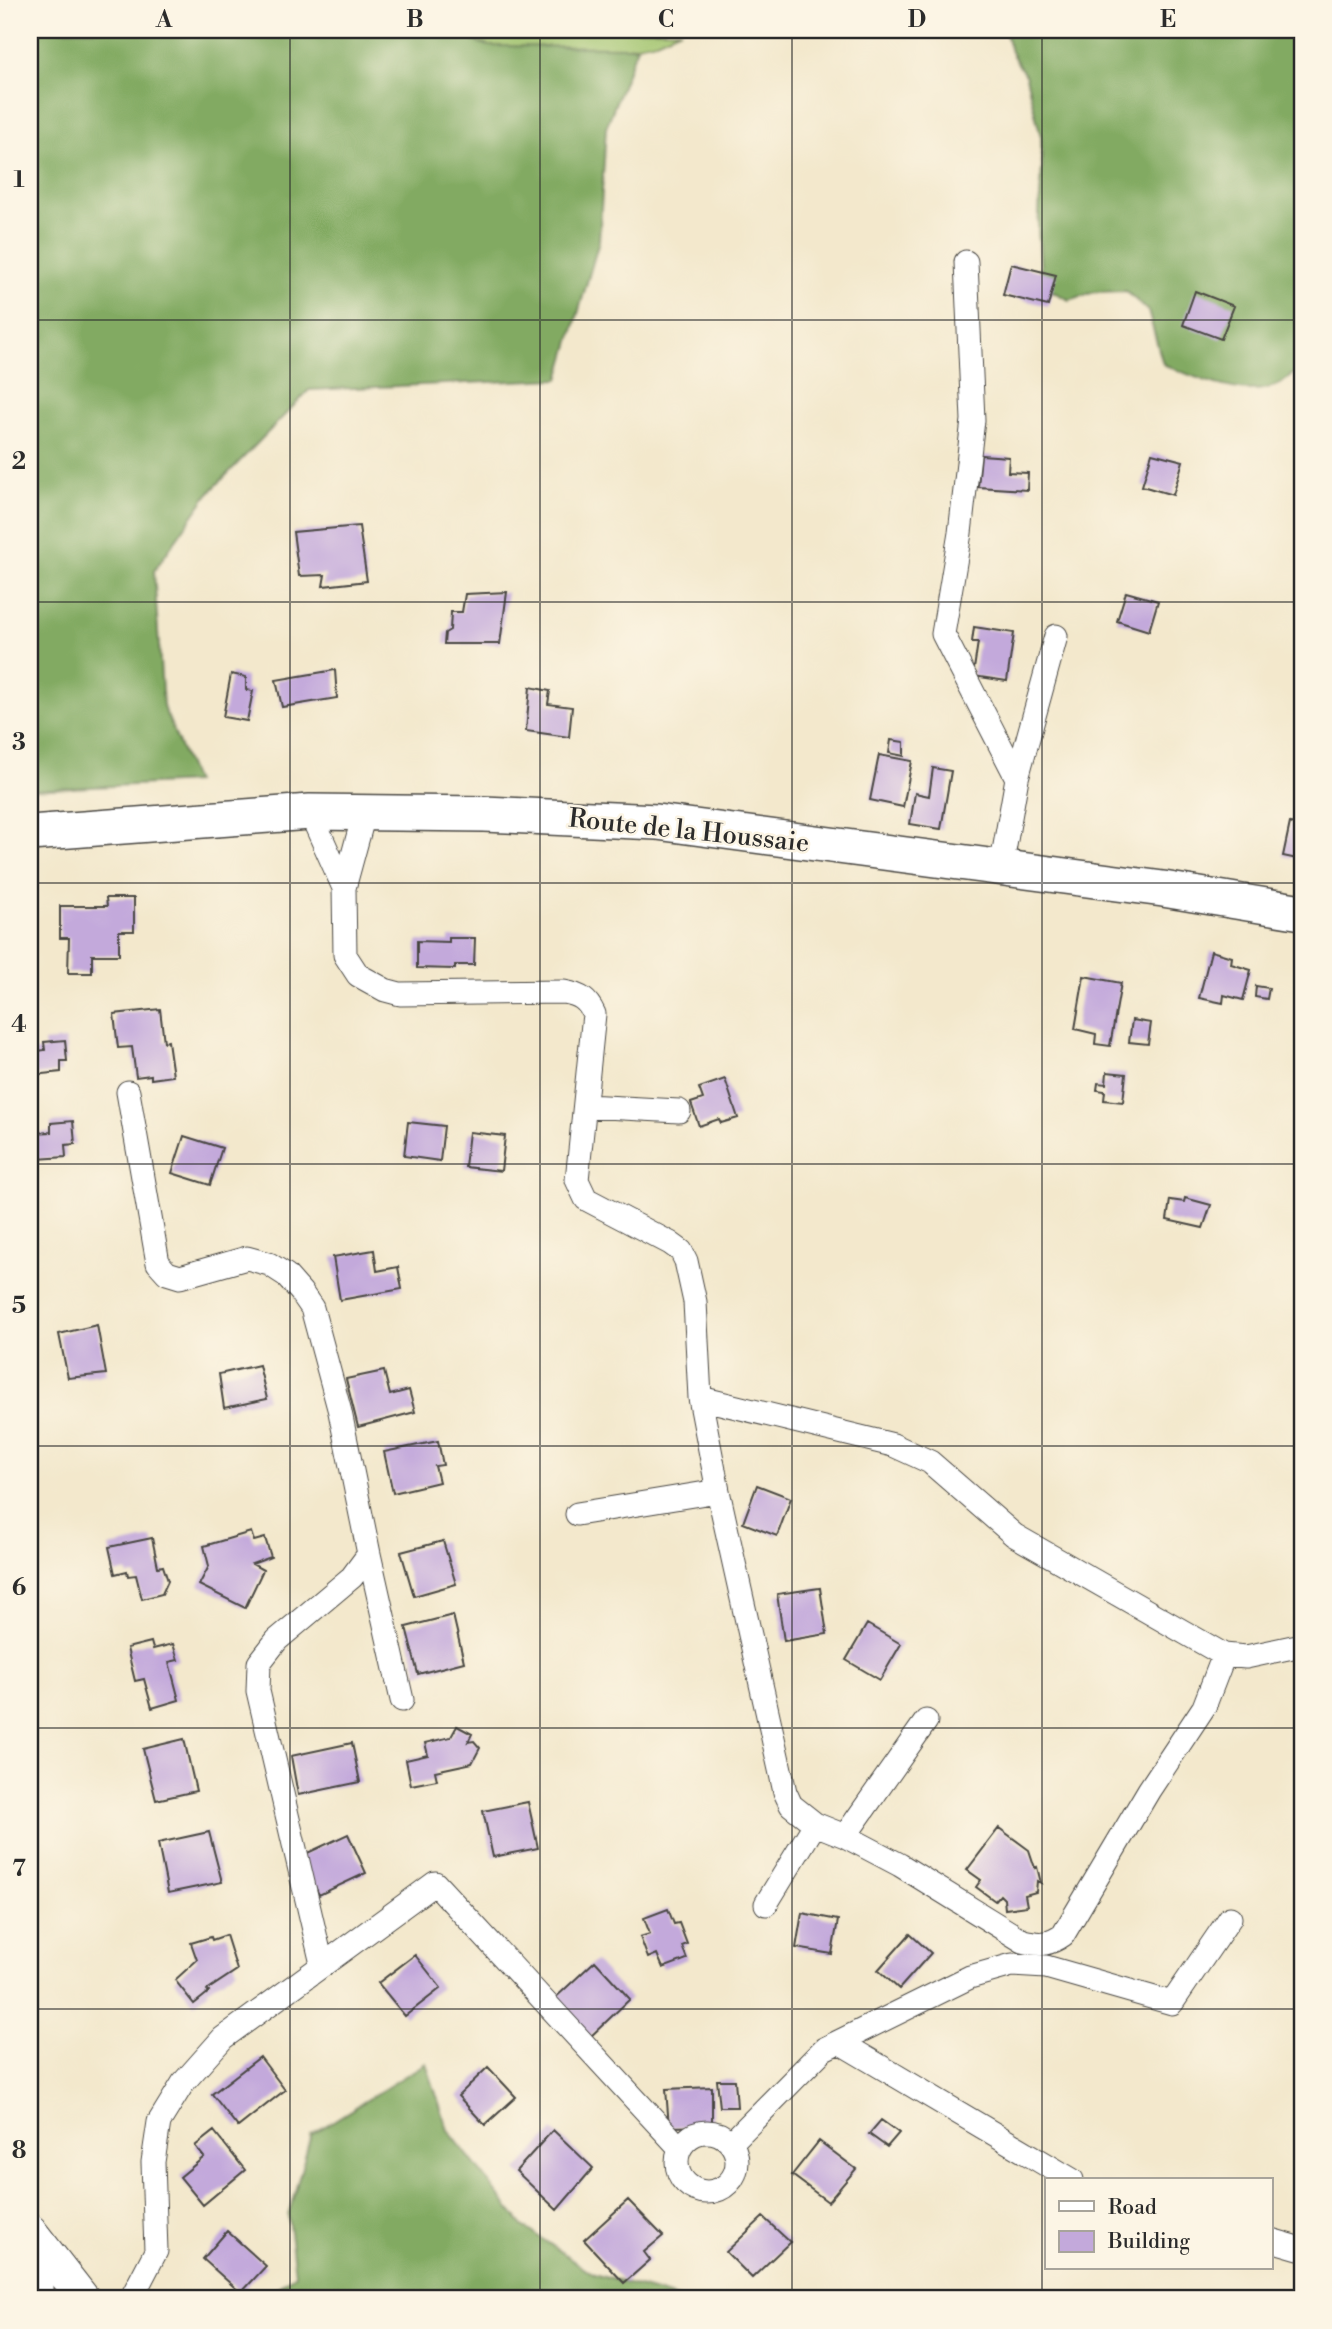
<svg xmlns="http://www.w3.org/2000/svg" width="1332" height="2329" viewBox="0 0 1332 2329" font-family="'Libre Bodoni',serif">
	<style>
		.green { fill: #a3c56f; stroke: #67784d; stroke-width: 2 }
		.forest { fill: #82aa62; stroke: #566a46; stroke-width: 2 }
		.building { fill: #c3a9db }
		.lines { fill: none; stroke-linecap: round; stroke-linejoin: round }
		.street-casing { stroke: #494743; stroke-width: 25 }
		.secondary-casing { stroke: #494743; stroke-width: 34 }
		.primary-casing { stroke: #494743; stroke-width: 38 }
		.street { stroke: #fff; stroke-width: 23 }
		.secondary { stroke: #fff; stroke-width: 32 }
		.primary { stroke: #fff; stroke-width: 35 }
		.grid { fill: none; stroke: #2b2b2b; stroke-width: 2; stroke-opacity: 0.55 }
		.labels { text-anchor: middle; stroke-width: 5; stroke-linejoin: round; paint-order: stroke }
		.street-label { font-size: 26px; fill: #2b2b2b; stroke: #fcf5e5 }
		.neatline { fill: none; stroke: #2b2b2b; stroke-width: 2.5 }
		.grid-label { font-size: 23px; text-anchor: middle; font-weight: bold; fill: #2b2b2b }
	</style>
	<rect width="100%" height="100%" fill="#fcf5e5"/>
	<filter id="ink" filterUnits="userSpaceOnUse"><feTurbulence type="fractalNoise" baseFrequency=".0143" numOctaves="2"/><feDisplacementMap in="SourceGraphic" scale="14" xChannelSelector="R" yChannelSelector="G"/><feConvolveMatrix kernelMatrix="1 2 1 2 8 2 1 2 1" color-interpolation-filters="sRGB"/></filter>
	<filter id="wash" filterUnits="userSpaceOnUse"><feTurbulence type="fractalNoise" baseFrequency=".00686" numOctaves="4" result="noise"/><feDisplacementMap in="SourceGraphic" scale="28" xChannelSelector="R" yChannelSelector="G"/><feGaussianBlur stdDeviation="1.57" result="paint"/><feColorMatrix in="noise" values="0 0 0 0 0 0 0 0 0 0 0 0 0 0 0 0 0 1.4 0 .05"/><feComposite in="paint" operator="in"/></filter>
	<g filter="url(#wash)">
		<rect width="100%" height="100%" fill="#f3e8cc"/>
		<path class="green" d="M441 30H681L656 41 613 50 488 46Z"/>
		<path class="forest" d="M30 30H446L488 46 637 47 606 128 599 241 559 379 309 390 208 494 154 571 163 706 195 782 30 790Z
			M1005 30H1302V361C1274 414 1204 381 1163 364L1148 311 1126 291 1095 292 1069 300 1042 286 1038 228 1042 167 1041 137 1026 77 1011 52Z
			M426 2063 448 2130 523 2226 594 2274 680 2299H263L295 2274 288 2216 311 2135Z"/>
		<g id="blocks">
			<path class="building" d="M1011 264 1056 275 1048 306 1003 295Z
				M1195 291 1234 306 1221 339 1183 325Z
				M1152 453 1183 461 1173 495 1142 486Z
				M981 455 1009 457 1008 472 1028 473 1027 490 978 487Z
				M359 526 367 581 323 586 325 575 299 576 293 532Z
				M507 592 500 644H444L445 633 450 630 451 612H462L465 594Z
				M1126 592 1158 601 1149 631 1117 621Z
				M974 627 1014 633 1007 681 973 676 978 642H972Z
				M335 670 337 698 282 707 276 680Z
				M231 674 246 677V690L253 691 247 721 223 717Z
				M530 687 550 691 548 704 572 707 569 737 526 731Z
				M891 740 904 742V756L889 753Z
				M879 755 912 761 903 807 870 800Z
				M933 768 951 771 941 829 910 824 915 793 929 796Z
				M1290 823 1302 825V860L1283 856Z
				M106 898H134V931H119V955H92V973H68L69 938H60V906H107Z
				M449 938H475L474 965H455V969L417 968V941L449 942Z
				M1211 951 1232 957 1231 964 1251 970 1243 1000 1224 995 1223 1003 1199 998Z
				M1084 976 1121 983 1110 1046 1095 1044 1096 1034 1075 1029Z
				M1256 986 1269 988 1267 999 1255 997Z
				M160 1009 164 1042 168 1041 173 1076 151 1079V1075L136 1077 132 1047 118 1048 114 1014Z
				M1132 1020 1151 1023 1148 1044 1129 1042Z
				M65 1040 67 1061H61V1072L33 1075 31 1052 45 1050 44 1042Z
				M1107 1072 1126 1074 1123 1102 1104 1100 1105 1091 1097 1090 1098 1083 1106 1084Z
				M725 1079 738 1118 721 1123 719 1119 699 1126 691 1103 703 1099 699 1088Z
				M73 1121 75 1144 65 1145 66 1157 37 1159 35 1133 51 1132V1123Z
				M408 1122 444 1126 440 1161 404 1156Z
				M469 1132 505 1136 501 1171 465 1167Z
				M184 1136 222 1148 210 1185 172 1173Z
				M1185 1198 1211 1205 1203 1228 1167 1220 1170 1200 1184 1202Z
				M374 1250 377 1271 398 1267 402 1289 340 1300 333 1257Z
				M97 1325 106 1374 68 1378 59 1334Z
				M259 1365 267 1399 224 1408 219 1374Z
				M384 1371 390 1395 409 1390 415 1412 358 1427 346 1379Z
				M438 1441 443 1465 435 1466 439 1482 393 1493 384 1452Z
				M757 1485 791 1498 777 1536 743 1523Z
				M251 1532 254 1541 265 1538 271 1557 252 1564 263 1570 245 1608 199 1585 209 1566 204 1546Z
				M152 1538 158 1567 163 1566 168 1581 162 1594 142 1599 136 1575 128 1576 127 1571 115 1574 109 1547Z
				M443 1541 456 1584 414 1596 401 1552Z
				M820 1588 827 1634 784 1641 777 1594Z
				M453 1615 464 1662 418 1674 406 1627Z
				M867 1624 901 1644 880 1680 846 1660Z
				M151 1642 153 1649 173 1644 178 1660 169 1662 179 1700 152 1708 144 1679 135 1681 127 1648Z
				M457 1726 472 1734 468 1742 474 1741 480 1748 472 1763 435 1771 437 1780 411 1785 406 1760 428 1755 425 1743 451 1737Z
				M184 1739 196 1791 156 1800 143 1749Z
				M352 1743 360 1782 298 1795 291 1756Z
				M528 1802 538 1848 493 1857 483 1811Z
				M999 1828 1029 1850 1035 1868 1037 1867 1041 1883 1037 1881 1036 1892 1025 1895 1027 1906 1005 1909 1004 1899 1000 1895 995 1901 976 1887 981 1880 967 1870Z
				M209 1832 222 1882 168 1893 158 1843Z
				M348 1834 366 1873 319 1895 301 1856Z
				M668 1909 674 1924 679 1923 687 1944 682 1946 687 1959 663 1968 657 1954 648 1958 640 1937 650 1934 644 1918Z
				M802 1913 838 1920 832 1954 796 1948Z
				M910 1934 931 1953 899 1989 878 1970Z
				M226 1935 237 1970 207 1990 209 1992 194 2004 175 1980 197 1960 191 1943 211 1937 212 1940Z
				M415 1955 441 1988 405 2016 378 1983Z
				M595 1961 630 1999 589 2038 553 2000Z
				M260 2057 285 2090 238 2127 212 2094Z
				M488 2067 516 2097 485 2125 458 2096Z
				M717 2080H735L737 2107H720Z
				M712 2087V2126L669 2127 666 2089Z
				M881 2120 899 2133 887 2147 869 2134Z
				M553 2130 593 2168 557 2210 516 2171Z
				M214 2131 245 2170 203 2205 180 2177 204 2157 195 2146Z
				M819 2141 856 2169 828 2202 792 2175Z
				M628 2200 663 2236 644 2252 650 2260 624 2283 584 2240Z
				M763 2217 790 2242 752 2278 726 2252Z
				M227 2231 266 2266 241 2293 203 2259Z"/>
		</g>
	</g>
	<g filter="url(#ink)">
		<use href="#blocks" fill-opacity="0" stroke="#494743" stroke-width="2"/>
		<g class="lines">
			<defs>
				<path id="street" d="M966 262 973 420 960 533 943 634 1017 778
					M365 811 344 888 345 955 358 975 385 990 400 994 564 992C580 995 587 999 594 1014L577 1180 586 1199 670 1243 681 1251 686 1261 695 1302 700 1398 718 1491 785 1792 791 1805 815 1824 845 1836 900 1865 1023 1941C1040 1945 1049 1945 1063 1935L1149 1790 1204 1707 1224 1655 1014 1535 930 1462 893 1445 700 1398
					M310 812 344 888
					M1001 868 1017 778 1056 636
					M128 1092 158 1263 167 1273 180 1277 247 1258 269 1264 286 1275 301 1292 312 1308 340 1412 369 1554 402 1700
					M586 1106 679 1111
					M577 1514 718 1491
					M1224 1655 1246 1657 1302 1645
					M845 1836 926 1721
					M766 1904 815 1824
					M322 1964 258 1691 259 1663 277 1640 352 1577 369 1554
					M839 2042 1072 2180
					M677 2162a30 30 0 1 1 60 0a30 30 0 1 1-60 0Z
					M731 2143 824 2049 970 1977 1012 1965 1046 1967 1172 2003 1230 1918
					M1271 2240 1302 2249
					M42 2299V2246
					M131 2299 156 2251 153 2162 159 2122 183 2083 223 2038 435 1883 680 2148"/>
				<path id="secondary" d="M30 2230 84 2299"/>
				<path id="primary" d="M30 833 310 812 484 814 657 822 1163 889 1302 912"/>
			</defs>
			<use href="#street" class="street-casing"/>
			<use href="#secondary" class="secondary-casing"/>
			<use href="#primary" class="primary-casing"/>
			<use href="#street" class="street"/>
			<use href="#secondary" class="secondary"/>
			<use href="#primary" class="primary"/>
		</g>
	</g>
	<path class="grid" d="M290 30V2299M540 30V2299M792 30V2299M1042 30V2299M30 320H1302M30 602H1302M30 883H1302M30 1164H1302M30 1446H1302M30 1728H1302M30 2009H1302"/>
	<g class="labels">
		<g class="street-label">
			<text transform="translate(689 830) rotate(6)" y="9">Route de la Houssaie</text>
		</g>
	</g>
	<rect width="1332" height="2329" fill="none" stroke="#fcf5e5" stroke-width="77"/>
	<rect x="1045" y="2178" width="228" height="91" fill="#fcf5e5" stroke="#a8a49b" stroke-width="2"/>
	<rect x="1059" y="2201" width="35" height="10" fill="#ffffff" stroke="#a8a49b" stroke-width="2"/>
	<text x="1108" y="2214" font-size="21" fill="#2b2b2b">Road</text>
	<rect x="1059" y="2231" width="35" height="21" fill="#c3a9db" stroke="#a8a49b" stroke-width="2"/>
	<text x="1108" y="2248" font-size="21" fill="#2b2b2b">Building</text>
	<rect x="38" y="38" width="1256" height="2252" class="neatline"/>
	<g class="grid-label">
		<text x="164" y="27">A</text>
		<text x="415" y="27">B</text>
		<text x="666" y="27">C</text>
		<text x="917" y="27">D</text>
		<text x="1168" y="27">E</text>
		<text x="19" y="187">1</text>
		<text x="19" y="469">2</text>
		<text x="19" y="750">3</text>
		<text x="19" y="1032">4</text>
		<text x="19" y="1313">5</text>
		<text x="19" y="1595">6</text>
		<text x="19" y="1876">7</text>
		<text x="19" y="2158">8</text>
	</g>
</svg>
